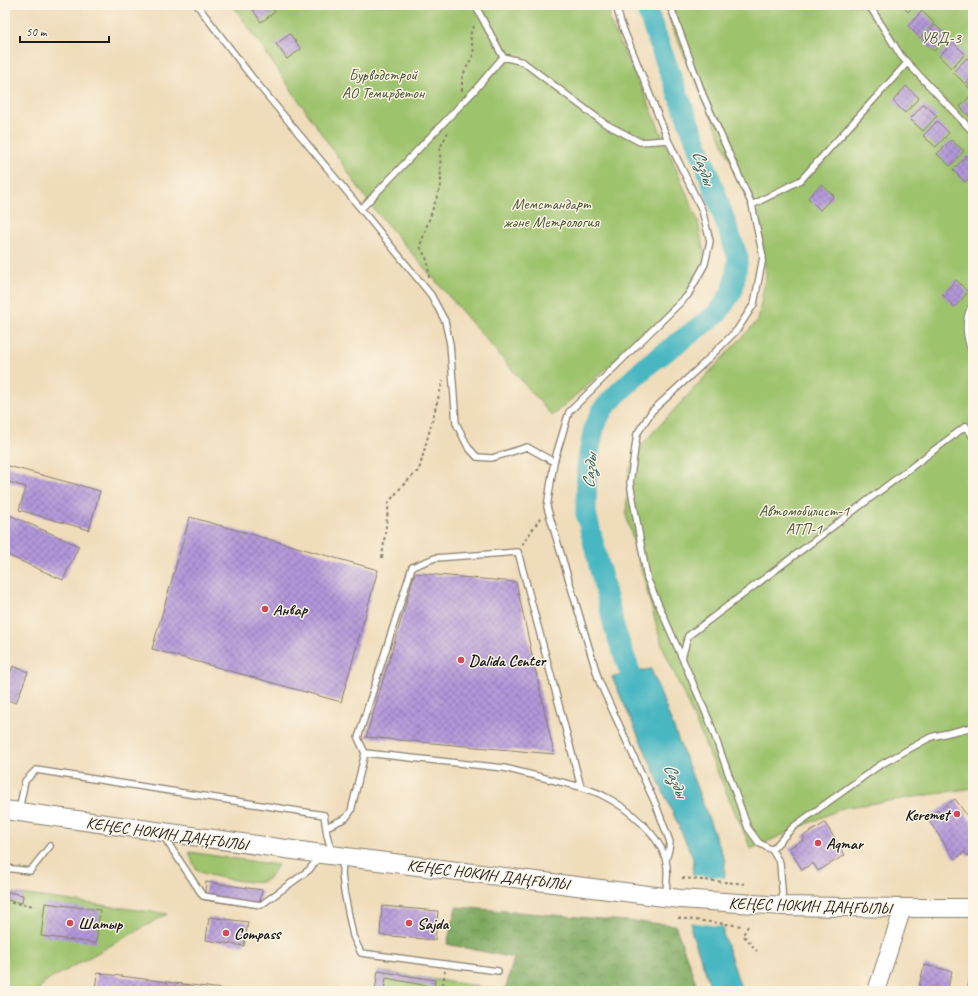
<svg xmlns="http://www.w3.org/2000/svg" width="978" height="996" viewBox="0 0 978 996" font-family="Caveat,sans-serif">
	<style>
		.green { fill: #9ec36d; stroke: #5d7044 }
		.forest { fill: url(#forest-crowns); stroke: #4d623e }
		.water { fill: #48b7c2; stroke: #326a6f }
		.pier { fill: #efdcba }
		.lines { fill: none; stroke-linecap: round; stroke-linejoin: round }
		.river { stroke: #48b7c2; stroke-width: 21 }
		.building { fill: url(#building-cross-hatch) }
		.service-casing { stroke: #867c6b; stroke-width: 8 }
		.minor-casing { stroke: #867c6b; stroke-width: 13 }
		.secondary-casing { stroke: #867c6b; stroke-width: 18 }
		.trunk-casing { stroke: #867c6b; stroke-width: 20 }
		.path { stroke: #867c6b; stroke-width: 2; stroke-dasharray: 3 3; stroke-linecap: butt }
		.service { stroke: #fff; stroke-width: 5.5 }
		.minor { stroke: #fff; stroke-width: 11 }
		.secondary { stroke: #fff; stroke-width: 16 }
		.trunk { stroke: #fff; stroke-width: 18 }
		.poi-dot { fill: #d1495b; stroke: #fcf5e5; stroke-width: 1.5 }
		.labels { text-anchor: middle; stroke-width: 3; stroke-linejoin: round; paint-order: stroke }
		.park-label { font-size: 16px; fill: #4a5638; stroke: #fcf5e5 }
		.poi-label { font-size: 16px; font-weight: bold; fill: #1c1c1c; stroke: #fcf5e5; text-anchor: start }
		.street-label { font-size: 16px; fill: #1c1c1c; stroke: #fcf5e5 }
		.water-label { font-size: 17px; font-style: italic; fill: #2e5a5e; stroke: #fcf5e5 }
	</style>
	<defs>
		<pattern id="forest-crowns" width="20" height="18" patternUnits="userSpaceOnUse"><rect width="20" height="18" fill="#7ea960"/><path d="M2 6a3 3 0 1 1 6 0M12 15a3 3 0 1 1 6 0" fill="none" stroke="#66894e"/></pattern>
		<pattern id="building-cross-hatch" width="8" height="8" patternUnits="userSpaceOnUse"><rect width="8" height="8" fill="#b397da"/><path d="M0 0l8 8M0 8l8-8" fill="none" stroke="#917ab0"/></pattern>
	</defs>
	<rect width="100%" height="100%" fill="#fcf5e5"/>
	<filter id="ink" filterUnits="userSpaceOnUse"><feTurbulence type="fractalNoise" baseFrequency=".025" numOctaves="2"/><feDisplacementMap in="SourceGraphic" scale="8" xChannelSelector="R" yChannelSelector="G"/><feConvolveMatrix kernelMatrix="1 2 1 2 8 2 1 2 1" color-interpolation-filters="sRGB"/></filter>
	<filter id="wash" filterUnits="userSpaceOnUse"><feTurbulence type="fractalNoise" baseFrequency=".012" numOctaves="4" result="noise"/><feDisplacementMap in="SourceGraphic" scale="16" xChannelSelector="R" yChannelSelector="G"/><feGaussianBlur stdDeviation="0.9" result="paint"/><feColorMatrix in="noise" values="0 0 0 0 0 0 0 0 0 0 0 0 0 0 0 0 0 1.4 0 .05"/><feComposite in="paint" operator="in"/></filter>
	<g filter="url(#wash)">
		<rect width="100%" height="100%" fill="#efdcba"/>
		<path class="green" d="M233 5H609L610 22 648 102 698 221 705 258 695 283 677 307 552 416 372 207Z
			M666 5H973V788L843 808 751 849 662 645 626 515 629 469 645 441 758 320 766 275 761 230 675 34Z
			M189 852 278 865C274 871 270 880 262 882 252 884 206 876 198 871 194 867 191 857 189 852Z
			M5 892 167 914 45 982 38 991H5Z
			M378 971 503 990 375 991Z"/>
		<path class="forest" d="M456 907 675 925 699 991H505L514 958 447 944Z"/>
		<path class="water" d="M651 669 725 861 723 934 742 991H712L691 930 693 858 612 677Z"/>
		<path class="pier" d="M691 875 727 878 725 927 689 922Z"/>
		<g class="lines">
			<path class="river" d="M642 700 629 669 615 630 586 513 587 465 594 427 603 409 618 393 649 364 718 313 733 290 738 258 709 175 674 84 645 5"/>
		</g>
		<g id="blocks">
			<path class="building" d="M253 5H271L275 12 261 22 251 7Z
				M901 5H914L908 12Z
				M922 11 934 23 920 38 908 26Z
				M935 25 948 37 934 51 922 39Z
				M290 34 301 49 287 59 276 44Z
				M953 42 965 54 951 68 939 56Z
				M967 58 973 64V76L965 84 953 72Z
				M973 79V92L967 86Z
				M906 86 919 98 905 113 893 101Z
				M973 93V118L972 119 960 107Z
				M924 104 937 116 923 131 910 119Z
				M937 121 949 133 936 147 923 136Z
				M951 140 964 151 950 166 937 154Z
				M967 155 973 162V174L965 182 953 170Z
				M821 184 834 196 820 210 808 198Z
				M956 280 968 292 955 307 942 294Z
				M5 465 100 491 89 530 19 510 26 487 5 481Z
				M5 513 79 546 63 580 5 554Z
				M190 517 378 570 341 702 152 649Z
				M415 573 516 582 554 754 366 737Z
				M13 666 28 672 16 703 5 699V686Z
				M955 799 973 824V853L968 856 965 852 955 859 927 818Z
				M825 823 845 855 818 871 813 863 802 870 789 848 805 839 803 836Z
				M206 882 262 890 259 908 204 900Z
				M8 892 23 895 22 903 7 900Z
				M45 903 100 910 96 943 41 936Z
				M382 906 438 911 435 940 380 935Z
				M209 917 248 922 244 946 206 940Z
				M924 965 952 971 947 991H918Z
				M378 971 435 980 434 987 386 978 384 991H375Z
				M97 973 230 990V991H95Z"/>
		</g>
	</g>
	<g filter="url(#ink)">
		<use href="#blocks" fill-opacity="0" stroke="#867c6b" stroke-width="1"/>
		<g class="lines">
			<defs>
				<path id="service" d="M197 5 251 76 361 209 475 90 503 57 475 5
					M616 5 621 23 668 140
					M670 5 703 95 752 205 763 257 754 304 737 330 701 366 652 411 637 434 630 483 647 578 682 658
					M869 5 901 56 973 132
					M503 57 523 62 604 123 640 142 668 140 702 210 710 241 705 264 688 295 569 412 554 462 547 507 599 681 656 805 670 842 669 849 666 860
					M752 205 801 180 907 63
					M361 209 431 295 445 321 450 344 456 423 468 447 477 457 492 458 527 447 554 462
					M581 787C589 790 597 792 604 796 628 808 660 835 666 861 669 872 666 884 666 895
					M19 810 25 781 36 770 324 815 327 835 332 853
					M326 827 346 818 351 811 365 753 358 738 412 567 435 558 518 552 581 787 504 768 365 753
					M164 837 203 896 261 905 309 870 319 857
					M772 850 793 827 880 765 931 737 973 727
					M343 860 342 874 344 891 353 936 361 953 498 971
					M5 868 30 871 50 846
					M783 903 780 863 772 850 759 843 748 828 709 720 682 658 688 636 966 426 973 437
					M971 991 973 976"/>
				<path id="minor" d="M973 309C967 323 969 334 973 348"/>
				<path id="secondary" d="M876 991 903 908"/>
				<path id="trunk" d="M5 810 322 854 680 899 783 906 903 908H973"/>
			</defs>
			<use href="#service" class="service-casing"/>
			<use href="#minor" class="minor-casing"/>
			<use href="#secondary" class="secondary-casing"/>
			<use href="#trunk" class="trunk-casing"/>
			<path class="path" d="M462 91V77L474 53 470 35 475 24
				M429 278 428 262 420 246 441 185 440 148 448 132
				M522 545 541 517
				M382 558 389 502 402 486 419 470 443 380
				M682 878 746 884
				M5 902 35 906
				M678 918 742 926
				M748 926 743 935 757 951
				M442 991 445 971"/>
			<use href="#service" class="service"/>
			<use href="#minor" class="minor"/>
			<use href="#secondary" class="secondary"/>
			<use href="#trunk" class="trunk"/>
		</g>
	</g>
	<g class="poi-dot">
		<circle cx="265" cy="609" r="4"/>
		<circle cx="461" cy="660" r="4"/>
		<circle cx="957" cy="814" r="4"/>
		<circle cx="818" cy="843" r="4"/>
		<circle cx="70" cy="923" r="4"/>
		<circle cx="409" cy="923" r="4"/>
		<circle cx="226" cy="933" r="4"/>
	</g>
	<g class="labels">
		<g class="park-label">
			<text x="941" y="43">УВД-3</text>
			<text x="383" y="80">Бурводстрой<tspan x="383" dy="18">АО Темирбетон</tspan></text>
			<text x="551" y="209">Мемстандарт<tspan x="551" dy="18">және Метрология</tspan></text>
			<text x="804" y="516">Автомобилист-1<tspan x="804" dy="18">АТП-1</tspan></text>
		</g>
		<g class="poi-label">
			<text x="273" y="615">Анвар</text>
			<text x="469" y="666">Dalida Center</text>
			<text x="949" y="820" text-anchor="end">Keremet</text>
			<text x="826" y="849">Aqmar</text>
			<text x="78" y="929">Шатыр</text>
			<text x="417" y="929">Sajda</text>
			<text x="234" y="939">Compass</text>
		</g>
		<g class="street-label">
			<text transform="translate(167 833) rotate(8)" y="6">КЕҢЕС НОКИН ДАҢҒЫЛЫ</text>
			<text transform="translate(488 874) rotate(7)" y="6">КЕҢЕС НОКИН ДАҢҒЫЛЫ</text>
			<text transform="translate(810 905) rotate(2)" y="6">КЕҢЕС НОКИН ДАҢҒЫЛЫ</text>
		</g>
		<g class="water-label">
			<text transform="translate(704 167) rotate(70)" y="6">Сазды</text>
			<text transform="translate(589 471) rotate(-85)" y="6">Сазды</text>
			<text transform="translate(676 780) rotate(67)" y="6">Сазды</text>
		</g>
	</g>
	<rect width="978" height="996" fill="none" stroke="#fcf5e5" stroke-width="20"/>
	<path d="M20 36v6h89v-6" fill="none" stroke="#1c1c1c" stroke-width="2"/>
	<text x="26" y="36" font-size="12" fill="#1c1c1c" stroke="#fcf5e5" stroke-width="3" paint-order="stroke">50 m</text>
</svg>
